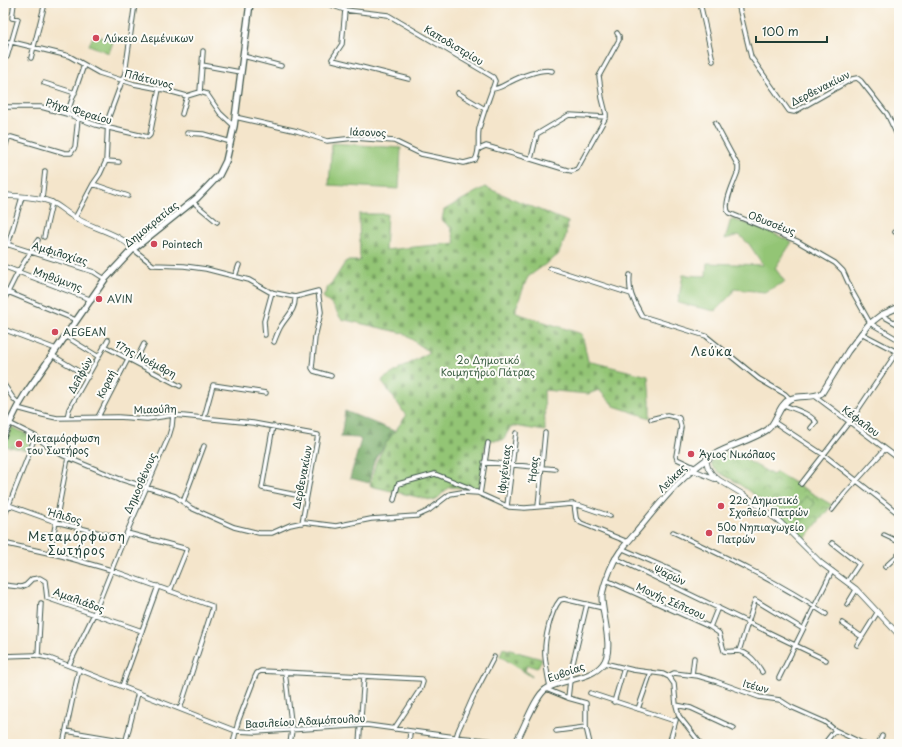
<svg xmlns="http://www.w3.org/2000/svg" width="902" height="747" viewBox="0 0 902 747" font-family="'Playpen Sans',sans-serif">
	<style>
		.forest { fill: url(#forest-firs); stroke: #4a744d }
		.cemetery { fill: url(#cemetery-stones); stroke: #598154 }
		.park { fill: url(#park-crowns); stroke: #598154 }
		.pitch { fill: #93c575; stroke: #598154 }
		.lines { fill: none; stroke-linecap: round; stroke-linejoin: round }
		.minor-casing { stroke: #3f564b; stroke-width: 5.5 }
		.tertiary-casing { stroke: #3f564b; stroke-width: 6 }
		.secondary-casing { stroke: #3f564b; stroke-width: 7 }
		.primary-casing { stroke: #3f564b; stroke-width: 8 }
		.minor { stroke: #fff; stroke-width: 3.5 }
		.tertiary { stroke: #fff; stroke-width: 4.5 }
		.secondary { stroke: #fff; stroke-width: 5 }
		.primary { stroke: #fff; stroke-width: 5.5 }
		.poi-dot { fill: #d1495b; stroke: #fdfcf7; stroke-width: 1.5 }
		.labels { text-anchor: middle; stroke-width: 4; stroke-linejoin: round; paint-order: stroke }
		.poi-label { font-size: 10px; fill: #1f3d34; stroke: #fdfcf7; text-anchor: start }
		.street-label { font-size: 10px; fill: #1f3d34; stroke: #fdfcf7 }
		.park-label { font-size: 10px; fill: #3c5f44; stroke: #fdfcf7 }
		.quarter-label { font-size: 12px; letter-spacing: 1px; fill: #1f3d34; stroke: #fdfcf7 }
	</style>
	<defs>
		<pattern id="forest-firs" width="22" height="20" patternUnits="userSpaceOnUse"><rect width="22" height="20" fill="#76aa66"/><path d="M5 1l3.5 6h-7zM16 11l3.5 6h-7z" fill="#608c55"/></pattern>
		<pattern id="cemetery-stones" width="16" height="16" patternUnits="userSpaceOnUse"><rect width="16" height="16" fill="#93c575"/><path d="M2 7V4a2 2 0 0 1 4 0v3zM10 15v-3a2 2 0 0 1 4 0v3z" fill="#77a161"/></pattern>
		<pattern id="park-crowns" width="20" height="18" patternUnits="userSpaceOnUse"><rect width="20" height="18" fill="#93c575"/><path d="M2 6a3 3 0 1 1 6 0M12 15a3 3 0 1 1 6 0" fill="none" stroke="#77a161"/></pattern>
	</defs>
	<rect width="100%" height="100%" fill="#fdfcf7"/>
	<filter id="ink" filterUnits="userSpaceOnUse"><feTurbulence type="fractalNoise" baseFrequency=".025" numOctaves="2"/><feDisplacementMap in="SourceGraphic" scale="8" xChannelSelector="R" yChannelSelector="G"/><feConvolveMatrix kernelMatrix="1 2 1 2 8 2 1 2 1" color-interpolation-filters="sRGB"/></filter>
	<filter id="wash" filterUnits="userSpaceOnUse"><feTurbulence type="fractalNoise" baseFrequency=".012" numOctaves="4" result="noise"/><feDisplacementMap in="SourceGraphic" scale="16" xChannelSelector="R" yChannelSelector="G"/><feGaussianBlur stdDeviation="0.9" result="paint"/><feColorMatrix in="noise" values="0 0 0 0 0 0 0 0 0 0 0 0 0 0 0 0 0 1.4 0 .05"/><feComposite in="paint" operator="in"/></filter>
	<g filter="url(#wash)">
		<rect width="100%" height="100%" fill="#f4e5cb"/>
		<path class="forest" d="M345 411 394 431 374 461 369 483 350 478 361 440 358 438 341 437Z"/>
		<path class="cemetery" d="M485 187 568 222 565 239 558 255 528 277 526 281 516 308V313L582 334 588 361 648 376 650 400V418L614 406 599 390 588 394 544 390 545 431 514 426 510 428 503 440H486L479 489 449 487 435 501 370 486 376 462 387 442 406 416 399 405 382 382 383 379 429 352 403 333 341 319 334 307 323 297 328 287 334 280 346 261H360L359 214H387L385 250 455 243 451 228 442 220 444 210Z
			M503 648 542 659 537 668 527 665 525 671 532 675V677L500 656Z"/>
		<path class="park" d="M12 427 30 436 28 450 4 446Z
			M729 450 773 475 776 472 832 505 803 541C794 520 753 494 733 480 726 476 715 472 711 464L712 460Z"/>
		<path class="pitch" d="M94 34 113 42 109 53 89 45Z
			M332 143 401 148 399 189 329 185Z
			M731 219 764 229 792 242 775 268 785 282 765 292 734 289 731 295 715 311 678 303 683 275 706 276 707 263 763 265 749 244 739 235 725 239Z
			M806 496 815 503 802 521 793 515Z"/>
	</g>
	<g filter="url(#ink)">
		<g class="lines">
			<defs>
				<path id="minor" d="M700 3 713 61
					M738 3 751 57 789 111 794 112 852 79 857 78 861 81 887 114 899 139
					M345 10 342 44 332 59 333 60 409 79
					M3 42H12L69 56 99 73 134 84 165 90 187 96 200 92 207 94 220 113 234 126
					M243 56 281 66
					M7 57 18 19 12 18 14 3
					M31 58 45 3
					M202 65 240 72
					M44 83 75 93
					M492 89C499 89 504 85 510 82 519 77 542 68 552 71
					M200 92 203 51
					M458 93 485 109
					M3 107H41L67 114 96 125 148 137 150 135 159 89
					M67 114 84 65
					M182 114 187 96
					M235 117 297 131 327 141 355 138 394 141 421 154 464 163 475 160C481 150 477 140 479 129 483 113 490 97 495 81L493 77 388 15 345 10 325 3
					M715 123 738 166V171C735 181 722 205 729 213L797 241 835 263 843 271 852 291 870 323 899 340
					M187 133 203 134 231 142
					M479 149 486 146 531 159 537 134 569 115 606 117V114L602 98 599 76 619 40V36L617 33
					M531 159 567 170 572 171 577 169 606 117
					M106 161 119 162
					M93 184 128 196
					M3 195 4 151 8 138 11 137 65 153H71L75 147 78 118
					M42 199 45 171
					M193 202 217 222
					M75 218 93 184 100 174 106 161 108 119 125 73 135 3
					M895 232 899 234
					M44 237 52 202
					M3 243 94 272 105 279
					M8 245 22 197
					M133 249 153 265 184 266 206 269 249 280 270 292 295 297 318 291 321 312 315 337 312 368 314 371 331 376
					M3 266 92 300
					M550 268 631 294
					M630 275C628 293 634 301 642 316L706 336 759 379 785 394 790 399
					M235 276 239 265
					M3 290 76 320
					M3 302 18 272 38 240
					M881 315 899 325
					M3 329 56 349
					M861 333 899 353
					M265 335 264 321 272 292
					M65 336 99 357
					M274 342C276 337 278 331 281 326 287 316 296 310 295 297
					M104 346 180 386
					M52 355 88 377
					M135 362 144 344
					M3 383 13 398 19 404
					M815 396 899 459
					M784 405C794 409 809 413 816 422L811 428
					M17 408 43 415 57 418 118 417 147 419 173 415 253 423 318 435 302 523
					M98 417 128 359
					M67 418 69 409 108 340
					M204 418 213 385 266 393
					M651 419 667 415 679 418 681 427 676 456 677 459 696 468
					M774 422 824 455 899 514
					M9 423 35 436 52 449 64 456 120 479 175 496 191 508 234 527 259 533H272L290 525 304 522 336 526 371 519 417 516 428 511 450 494 462 492 478 493
					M273 426 262 488 306 497
					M484 462 555 469
					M801 484 853 417 897 352
					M480 494 488 443
					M394 500 398 484 435 474 470 488 480 494 509 507 525 508 572 504 581 506 610 516
					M183 502 204 446
					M3 503 56 522 124 539
					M574 504 576 518 581 523 628 542
					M507 506 516 433
					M538 507 545 433
					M832 510 843 496 885 449
					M3 520 30 451 35 436
					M673 532C726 557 778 582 826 614
					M127 533 187 549 170 591
					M884 535 899 542
					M3 543 62 556 111 570 212 606V610L180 709
					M832 543 859 564 847 582
					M623 549 678 573
					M50 553 68 458
					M615 558 826 660
					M885 567 899 554
					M606 580 710 627 718 607
					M3 585 21 587 26 585 32 579 40 578 45 581 47 598 142 631
					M587 604 571 671 568 698 586 703V727L590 744
					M847 605 856 590
					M842 623 862 637
					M710 627 719 633 724 651C728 652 733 651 737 651 749 652 756 662 762 672
					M857 645 877 613
					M739 651 755 600 803 629
					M38 655 41 603
					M3 656 35 655 49 658 236 731 256 732 367 725 455 737 524 744
					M604 663 633 670 663 674 669 677 674 684 676 705 679 716 701 744
					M69 665 94 614 124 539 169 436 172 426 173 415
					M285 672 292 730 290 744
					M692 675 694 658
					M668 676 674 673 698 676 715 681 759 697 780 700 791 707 825 722 835 730 864 744
					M779 678 832 571
					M122 686 158 586
					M550 687C548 677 546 666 545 656 544 641 550 612 560 600L564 599 603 608
					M546 689 568 698
					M590 693 675 721
					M614 702 624 668
					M676 705 691 708 734 728
					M638 709 651 672
					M66 731 126 741
					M556 731 586 727
					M63 744 79 669
					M125 744 138 693
					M233 744 238 722 255 677 257 673 261 671 422 679 423 682 421 688 394 729
					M359 744 364 676
					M409 744 410 731
					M454 744 458 731 473 697 494 657
					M669 744 676 720
					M824 744 835 730
					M878 744 882 736"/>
				<path id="tertiary" d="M3 195C18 197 37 196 51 202 60 206 66 213 74 217 93 229 118 232 133 249
					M706 460 708 468 712 474 719 480 744 495 780 522 821 563 856 589 899 635
					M693 470 715 479"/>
				<path id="secondary" d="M515 744C523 731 535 696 546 689 561 679 591 680 603 664 615 649 601 612 602 596 603 587 607 578 610 570 616 554 627 543 638 530 660 503 683 473 715 454 731 445 752 440 767 430 777 423 778 405 790 399 800 394 812 399 822 393L848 351 868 325 881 315 899 307"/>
				<path id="primary" d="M3 436 17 408 26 393 105 279 133 249 197 198 219 175 226 161 234 126 250 3"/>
			</defs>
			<use href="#minor" class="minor-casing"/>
			<use href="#tertiary" class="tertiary-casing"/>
			<use href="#secondary" class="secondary-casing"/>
			<use href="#primary" class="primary-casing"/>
			<use href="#minor" class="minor"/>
			<use href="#tertiary" class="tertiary"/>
			<use href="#secondary" class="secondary"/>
			<use href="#primary" class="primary"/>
		</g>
	</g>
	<g class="poi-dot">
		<circle cx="96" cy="38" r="4"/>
		<circle cx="154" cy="244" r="4"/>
		<circle cx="99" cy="299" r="4"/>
		<circle cx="55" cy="332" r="4"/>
		<circle cx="19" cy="444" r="4"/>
		<circle cx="691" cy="454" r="4"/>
		<circle cx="721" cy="506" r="4"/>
		<circle cx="709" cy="533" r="4"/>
	</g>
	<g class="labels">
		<g class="poi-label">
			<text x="104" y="42">Λύκειο Δεμένικων</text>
			<text x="162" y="248">Pointech</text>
			<text x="107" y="303">AVIN</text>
			<text x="63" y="336">AEGEAN</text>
			<text x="27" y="442">Μεταμόρφωση<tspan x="27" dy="12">του Σωτήρος</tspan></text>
			<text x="699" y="458">Άγιος Νικόλαος</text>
			<text x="729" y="504">22ο Δημοτικό<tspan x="729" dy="12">Σχολείο Πατρών</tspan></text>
			<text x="717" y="531">50o Νηπιαγωγείο<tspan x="717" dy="12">Πατρών</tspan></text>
		</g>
		<g class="street-label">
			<text transform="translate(454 45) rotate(31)" y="4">Καποδιστρίου</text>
			<text transform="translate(149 79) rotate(14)" y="4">Πλάτωνος</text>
			<text transform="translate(820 88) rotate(-27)" y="4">Δερβενακίων</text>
			<text transform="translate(79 111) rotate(16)" y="4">Ρήγα Φεραίου</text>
			<text transform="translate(368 132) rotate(2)" y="4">Ιάσονος</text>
			<text transform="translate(772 223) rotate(21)" y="4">Οδυσσέως</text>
			<text transform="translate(151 224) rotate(-39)" y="4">Δημοκρατίας</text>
			<text transform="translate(60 253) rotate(17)" y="4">Αμφιλοχίας</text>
			<text transform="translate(58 279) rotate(20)" y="4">Μηθύμνης</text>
			<text transform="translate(146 359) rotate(28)" y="4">17ης Νοέμβρη</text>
			<text transform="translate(80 375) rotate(-61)" y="4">Δελφών</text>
			<text transform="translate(106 384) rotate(-64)" y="4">Κοραή</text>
			<text transform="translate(155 409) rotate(-2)" y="4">Μιαούλη</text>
			<text transform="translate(861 421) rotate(37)" y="4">Κέφαλου</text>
			<text transform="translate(504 469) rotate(-83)" y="4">Ιφιγένειας</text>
			<text transform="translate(533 469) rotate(-84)" y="4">Ήρας</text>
			<text transform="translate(302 477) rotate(-79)" y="4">Δερβενακίων</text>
			<text transform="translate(672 478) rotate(-45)" y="4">Λεύκας</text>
			<text transform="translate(140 483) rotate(-66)" y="4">Δημοσθένους</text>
			<text transform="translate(65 516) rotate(15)" y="4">Ήλιδος</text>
			<text transform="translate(670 575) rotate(25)" y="4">Ψαρών</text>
			<text transform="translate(79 600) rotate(20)" y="4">Αμαλιάδος</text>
			<text transform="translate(671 601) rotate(24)" y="4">Μονής Σέλτσου</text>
			<text transform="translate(566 672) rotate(-20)" y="4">Ευβοίας</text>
			<text transform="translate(756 686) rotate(15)" y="4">Ιτέων</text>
			<text transform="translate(305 721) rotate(-3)" y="4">Βασιλείου Αδαμόπουλου</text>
		</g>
		<g class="park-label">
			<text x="488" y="364">2o Δημοτικό<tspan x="488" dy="12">Κοιμητήριο Πάτρας</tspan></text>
		</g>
		<g class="quarter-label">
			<text x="712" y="356">Λεύκα</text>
			<text x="77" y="541">Μεταμόρφωση<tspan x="77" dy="14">Σωτήρος</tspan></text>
		</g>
	</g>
	<rect width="902" height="747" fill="none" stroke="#fdfcf7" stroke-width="16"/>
	<path d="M756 36v6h71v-6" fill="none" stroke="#1f3d34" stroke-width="2"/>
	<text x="762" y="36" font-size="12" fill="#1f3d34" stroke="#fdfcf7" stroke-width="3" paint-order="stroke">100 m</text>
</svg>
